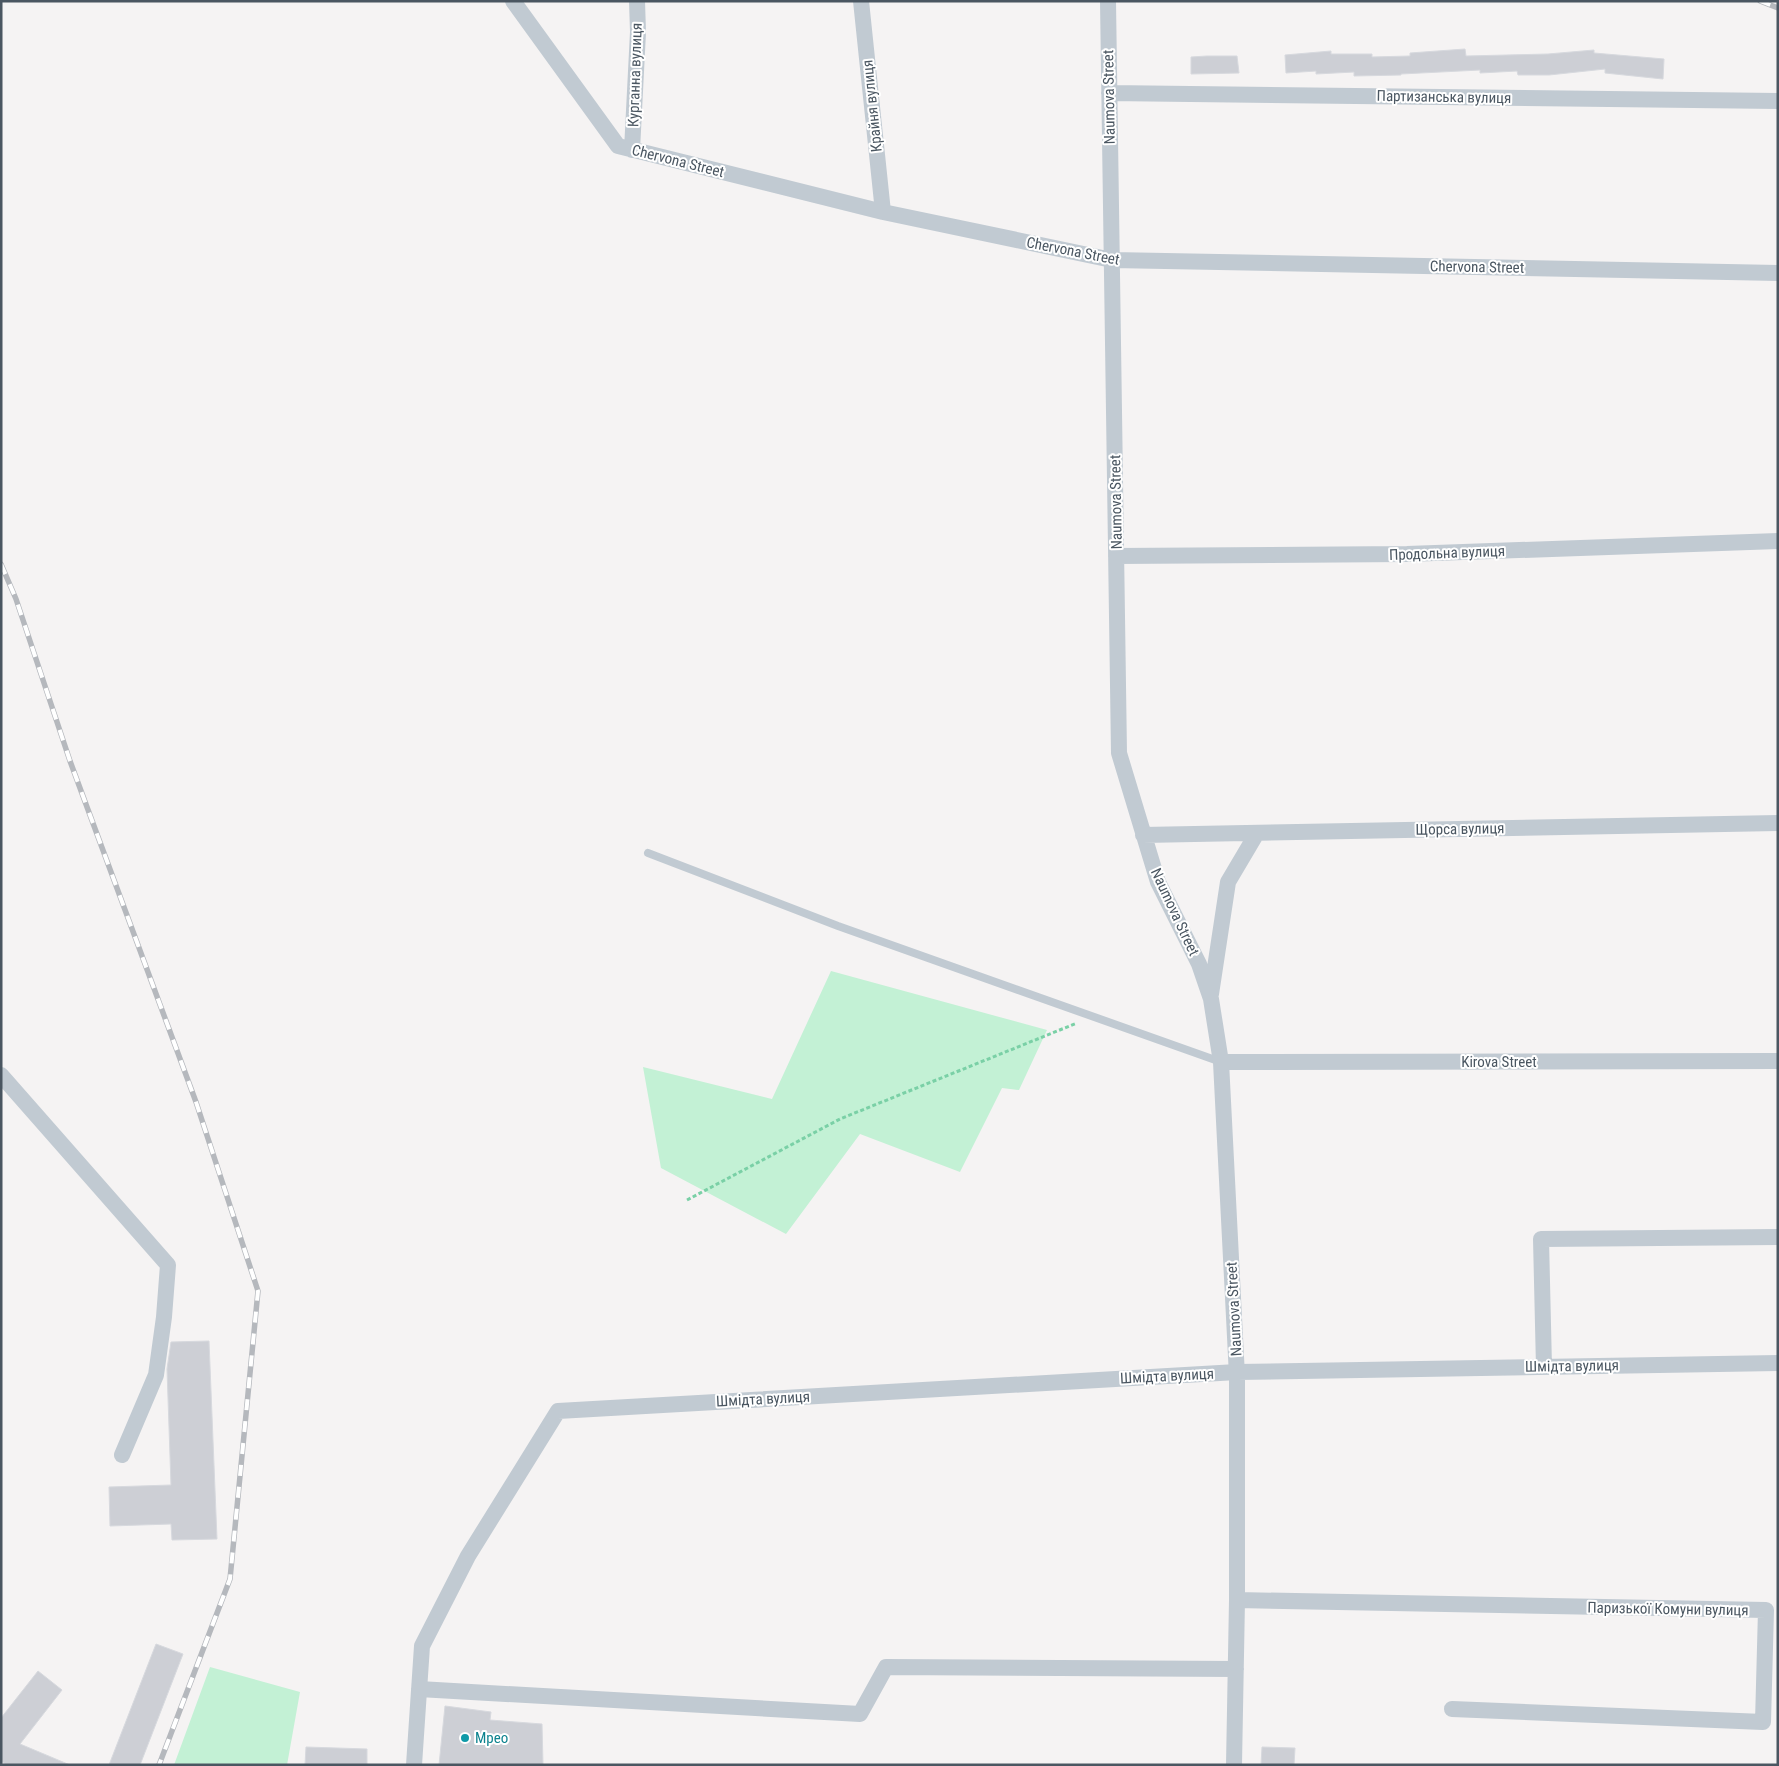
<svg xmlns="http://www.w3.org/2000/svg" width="1779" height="1766" viewBox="0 0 1779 1766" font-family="'Roboto Condensed',sans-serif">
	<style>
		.green { fill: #c3f1d5 }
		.building { fill: #cdcfd5; stroke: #d7d9de }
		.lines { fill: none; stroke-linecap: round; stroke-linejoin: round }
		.path { stroke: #7ad0a6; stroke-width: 3; stroke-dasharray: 4 2.5; stroke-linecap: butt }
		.service { stroke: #c1cad2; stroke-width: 8 }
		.minor { stroke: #c1cad2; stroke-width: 16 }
		.rail-casing { stroke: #b5b8bd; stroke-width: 5.5 }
		.rail { stroke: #fff; stroke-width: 4; stroke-dasharray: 11; stroke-linecap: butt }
		.culture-dot { fill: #0f9aa8; stroke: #fff; stroke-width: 2 }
		.labels { text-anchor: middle; stroke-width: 4; stroke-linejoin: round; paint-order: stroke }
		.street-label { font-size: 15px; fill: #4a5661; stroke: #fff }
		.culture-label { font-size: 15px; fill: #0d838f; stroke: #fff; text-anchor: start }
	</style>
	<rect width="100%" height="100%" fill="#f5f3f3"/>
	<path class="green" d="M831 971 1047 1030 1019 1090 1002 1088 960 1172 860 1134 786 1234 661 1168 643 1067 772 1099Z
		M210 1667 300 1692 287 1765H174Z"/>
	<path class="building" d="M1465 49 1466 56 1548 54 1594 50V53L1664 59 1663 79 1605 73V69L1549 75H1518L1517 71 1480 73V70L1401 74V75L1354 76V72L1316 74V71L1286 73 1285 55 1331 51V54H1372V57L1410 56V53Z
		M1207 56H1237L1239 73 1191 74V57Z
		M209 1341 217 1539 172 1540 171 1524 110 1526 109 1487 171 1485 167 1369 171 1342Z
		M156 1644 183 1654 140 1765H109Z
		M38 1671 62 1690 20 1744 70 1765H6L1 1761V1718Z
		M445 1706 491 1712 490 1720 542 1724 543 1765H439Z
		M306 1747 367 1749V1765H305Z
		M1262 1747 1295 1748 1294 1765H1261Z"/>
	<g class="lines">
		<path class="path" d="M687 1200 840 1119 1077 1023"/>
		<path class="service" d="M648 853 838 926 1221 1062"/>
		<path class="minor" d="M513 1 618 146 883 212 1112 260 1778 273
			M861 1 883 212
			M1108 1 1119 753 1158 882 1199 964 1211 999 1221 1062 1237 1376V1600L1234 1765
			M1109 93 1778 101
			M632 150 638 32 637 1
			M1116 556 1407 554 1778 541
			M1143 835 1778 823
			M1211 994 1228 882 1257 833
			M1221 1062 1778 1061
			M1 1075 168 1265 164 1317 156 1375 122 1455
			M1544 1367 1541 1239 1778 1237
			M1237 1600 1766 1610 1763 1722 1452 1709
			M419 1689 860 1714 886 1667 1236 1669
			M414 1765 422 1646 468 1556 558 1411 1237 1372 1778 1363"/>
		<defs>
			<path id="rail" d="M1760 1 1778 8
				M1 564 16 599 70 761 196 1102 258 1291 230 1579 159 1765"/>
		</defs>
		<use href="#rail" class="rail-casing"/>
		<use href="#rail" class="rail"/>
	</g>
	<circle class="culture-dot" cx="465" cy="1738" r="5"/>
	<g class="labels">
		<g class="street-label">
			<text transform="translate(635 75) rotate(-88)" y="5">Курганна вулиця</text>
			<text transform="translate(1109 97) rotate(-91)" y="5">Naumova Street</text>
			<text transform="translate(1444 97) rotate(1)" y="5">Партизанська вулиця</text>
			<text transform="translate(872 106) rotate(-96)" y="5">Крайня вулиця</text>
			<text transform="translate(678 161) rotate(14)" y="5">Chervona Street</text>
			<text transform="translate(1073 251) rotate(11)" y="5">Chervona Street</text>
			<text transform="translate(1477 267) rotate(1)" y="5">Chervona Street</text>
			<text transform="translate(1116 502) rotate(-91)" y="5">Naumova Street</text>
			<text transform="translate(1447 553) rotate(-2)" y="5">Продольна вулиця</text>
			<text transform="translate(1460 829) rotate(-1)" y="5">Щорса вулиця</text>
			<text transform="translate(1175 912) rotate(65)" y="5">Naumova Street</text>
			<text x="1499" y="1067">Kirova Street</text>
			<text transform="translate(1234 1309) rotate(-93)" y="5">Naumova Street</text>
			<text transform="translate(1572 1366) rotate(-1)" y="5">Шмідта вулиця</text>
			<text transform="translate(1167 1376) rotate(-3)" y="5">Шмідта вулиця</text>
			<text transform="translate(763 1399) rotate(-3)" y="5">Шмідта вулиця</text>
			<text transform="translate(1668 1609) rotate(1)" y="5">Паризької Комуни вулиця</text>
		</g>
		<g class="culture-label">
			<text x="475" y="1743">Мрео</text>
		</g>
	</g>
	<rect width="1779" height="1766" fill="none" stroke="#4a5661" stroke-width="5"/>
</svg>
